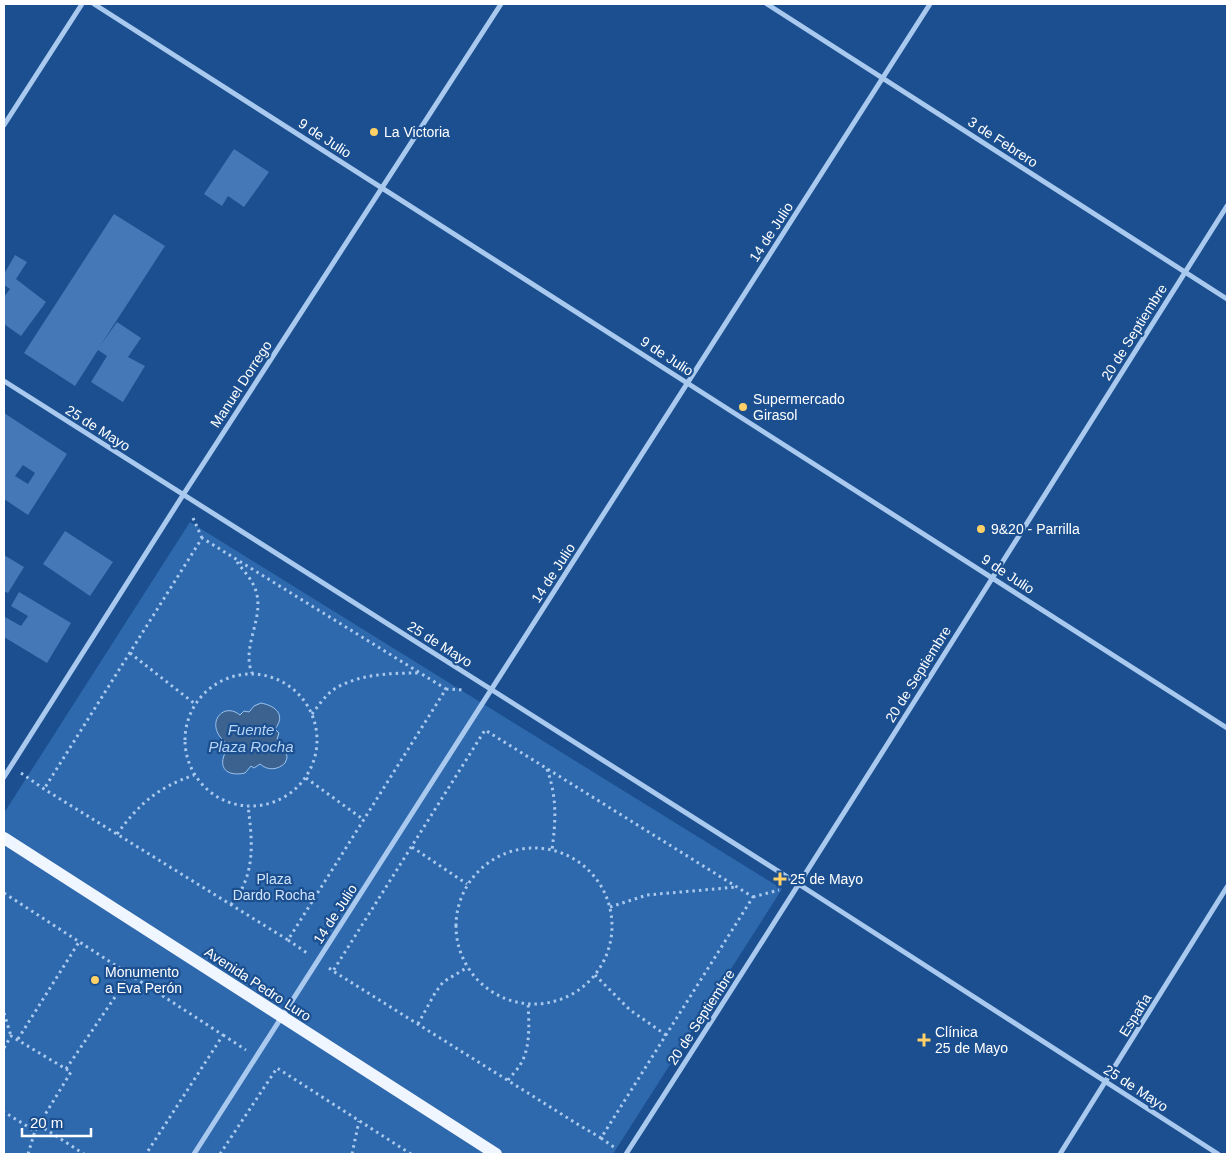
<svg xmlns="http://www.w3.org/2000/svg" width="1231" height="1158" viewBox="0 0 1231 1158" font-family="Arial,sans-serif">
	<style>
		.green { fill: #2e69ad }
		.water { fill: #3c6290; stroke: #9cc4f0 }
		.building { fill: #4478b7; fill-rule: evenodd }
		.lines { fill: none; stroke-linecap: round; stroke-linejoin: round }
		.path { stroke: #a9c9ee; stroke-width: 3; stroke-dasharray: 2.5 4; stroke-linecap: butt }
		.street { stroke: #a9c9ee; stroke-width: 5 }
		.primary { stroke: #f0f6ff; stroke-width: 12 }
		.poi-dot { fill: #ffd166; stroke: #1b4f8f; stroke-width: 2 }
		.labels { text-anchor: middle; stroke-width: 4.5; stroke-linejoin: round; paint-order: stroke }
		.poi-label { font-size: 14px; fill: #fff; stroke: #1b4f8f; text-anchor: start }
		.street-label { font-size: 14px; fill: #fff; stroke: #1b4f8f }
		.park-label { font-size: 14px; fill: #cfe3fa; stroke: #1b4f8f }
		.water-label { font-size: 15px; font-style: italic; fill: #b5d3f5; stroke: #1b4f8f }
	</style>
	<rect width="100%" height="100%" fill="#1b4f8f"/>
	<path class="green" d="M190 522 782 889 613 1154H4V813Z"/>
	<path class="water" d="M261 703C276 706 286 715 275 729L279 733 277 739 286 747 287 758 285 763C278 770 268 771 260 764L254 768 251 766 245 773C227 777 217 768 226 751L222 747 225 742C204 724 223 701 240 715L244 711 249 712 254 706Z"/>
	<path class="building" d="M234 149 269 172 244 207 228 196 222 206 204 194Z
		M114 214 165 246 100 346 117 322 141 338 128 357 145 366 123 402 91 382 107 356 98 350 75 386 24 353Z
		M15 255 27 262 16 279 46 302 21 336 4 324V297L10 289 4 285V274Z
		M4 413 67 454 28 515 4 499ZM23 465 35 473 28 484 15 476Z
		M65 531 113 562 90 596 43 564Z
		M4 555 24 567 8 593 4 591Z
		M19 592 71 623 47 663 4 637 5 617 21 626 28 616 11 606Z"/>
	<g class="lines">
		<path class="path" d="M193 518 202 538
			M237 562C242 569 249 576 253 584 269 614 240 644 252 673
			M130 653 195 704
			M185 740a66 66 0 1 1 132 0a66 66 0 1 1-132 0Z
			M446 689 464 690
			M312 714C319 705 326 694 336 688 360 674 391 673 418 673
			M547 769C557 798 556 819 552 850
			M21 773 44 789 288 940 446 689 202 538 44 789
			M306 778 364 820
			M117 834C140 803 157 788 194 775
			M412 847 467 884
			M456 926a78 78 0 1 1 156 0a78 78 0 1 1-156 0Z
			M4 893 223 1035 146 1154
			M753 897 779 890
			M231 905C235 898 241 892 244 884 255 859 251 832 248 805
			M610 907 647 895 737 887
			M288 940 307 953
			M329 968 333 971 579 1125 601 1138 753 897 485 730 333 971
			M595 975 630 1010 666 1035
			M4 1013 11 1036
			M418 1024 435 993 443 982 468 967
			M223 1035 246 1050
			M18 1039 79 942
			M4 1048 11 1036 71 1072 35 1131 4 1112
			M66 1069 130 975
			M508 1080C512 1075 517 1070 520 1065 531 1048 529 1022 528 1003
			M39 1125 84 1154
			M601 1138 615 1148
			M28 1154 35 1131
			M220 1154 277 1068 411 1154
			M352 1154 359 1121"/>
		<path class="street" d="M94 4 1227 728
			M767 4 1227 299
			M4 125 82 4
			M4 381 800 885 1218 1154
			M4 777 183 495 501 4
			M194 1154 930 4
			M626 1154C829 840 1027 522 1227 206
			M1060 1154 1227 887"/>
		<path class="primary" d="M4 838 496 1154"/>
	</g>
	<g class="poi-dot">
		<circle cx="374" cy="132" r="5"/>
		<circle cx="743" cy="407" r="5"/>
		<circle cx="981" cy="529" r="5"/>
		<path d="M777.5 871.5h5v5h5v5h-5v5h-5v-5h-5v-5h5z"/>
		<circle cx="95" cy="980" r="5"/>
		<path d="M921.5 1032.5h5v5h5v5h-5v5h-5v-5h-5v-5h5z"/>
	</g>
	<g class="labels">
		<g class="poi-label">
			<text x="384" y="137">La Victoria</text>
			<text x="753" y="404">Supermercado<tspan x="753" dy="16">Girasol</tspan></text>
			<text x="991" y="534">9&amp;20 - Parrilla</text>
			<text x="790" y="884">25 de Mayo</text>
			<text x="105" y="977">Monumento<tspan x="105" dy="16">a Eva Perón</tspan></text>
			<text x="935" y="1037">Clínica<tspan x="935" dy="16">25 de Mayo</tspan></text>
		</g>
		<g class="street-label">
			<text transform="translate(325 138) rotate(33)" y="5">9 de Julio</text>
			<text transform="translate(1003 142) rotate(33)" y="5">3 de Febrero</text>
			<text transform="translate(771 232) rotate(-57)" y="5">14 de Julio</text>
			<text transform="translate(1134 332) rotate(-58)" y="5">20 de Septiembre</text>
			<text transform="translate(667 356) rotate(33)" y="5">9 de Julio</text>
			<text transform="translate(241 384) rotate(-57)" y="5">Manuel Dorrego</text>
			<text transform="translate(98 428) rotate(32)" y="5">25 de Mayo</text>
			<text transform="translate(553 573) rotate(-57)" y="5">14 de Julio</text>
			<text transform="translate(1008 574) rotate(33)" y="5">9 de Julio</text>
			<text transform="translate(440 644) rotate(32)" y="5">25 de Mayo</text>
			<text transform="translate(918 674) rotate(-58)" y="5">20 de Septiembre</text>
			<text transform="translate(335 914) rotate(-57)" y="5">14 de Julio</text>
			<text transform="translate(258 984) rotate(33)" y="5">Avenida Pedro Luro</text>
			<text transform="translate(1135 1015) rotate(-58)" y="5">España</text>
			<text transform="translate(701 1017) rotate(-57)" y="5">20 de Septiembre</text>
			<text transform="translate(1136 1088) rotate(33)" y="5">25 de Mayo</text>
		</g>
		<g class="park-label">
			<text x="274" y="884">Plaza<tspan x="274" dy="16">Dardo Rocha</tspan></text>
		</g>
		<g class="water-label">
			<text x="251" y="735">Fuente<tspan x="251" dy="17">Plaza Rocha</tspan></text>
		</g>
	</g>
	<rect width="1231" height="1158" fill="none" stroke="#ffffff" stroke-width="10"/>
	<path d="M22 1128v8h69v-8" fill="none" stroke="#ffffff" stroke-width="2.5"/>
	<text x="30" y="1128" font-size="15" fill="#ffffff" stroke="#1b4f8f" stroke-width="4" paint-order="stroke">20 m</text>
</svg>
